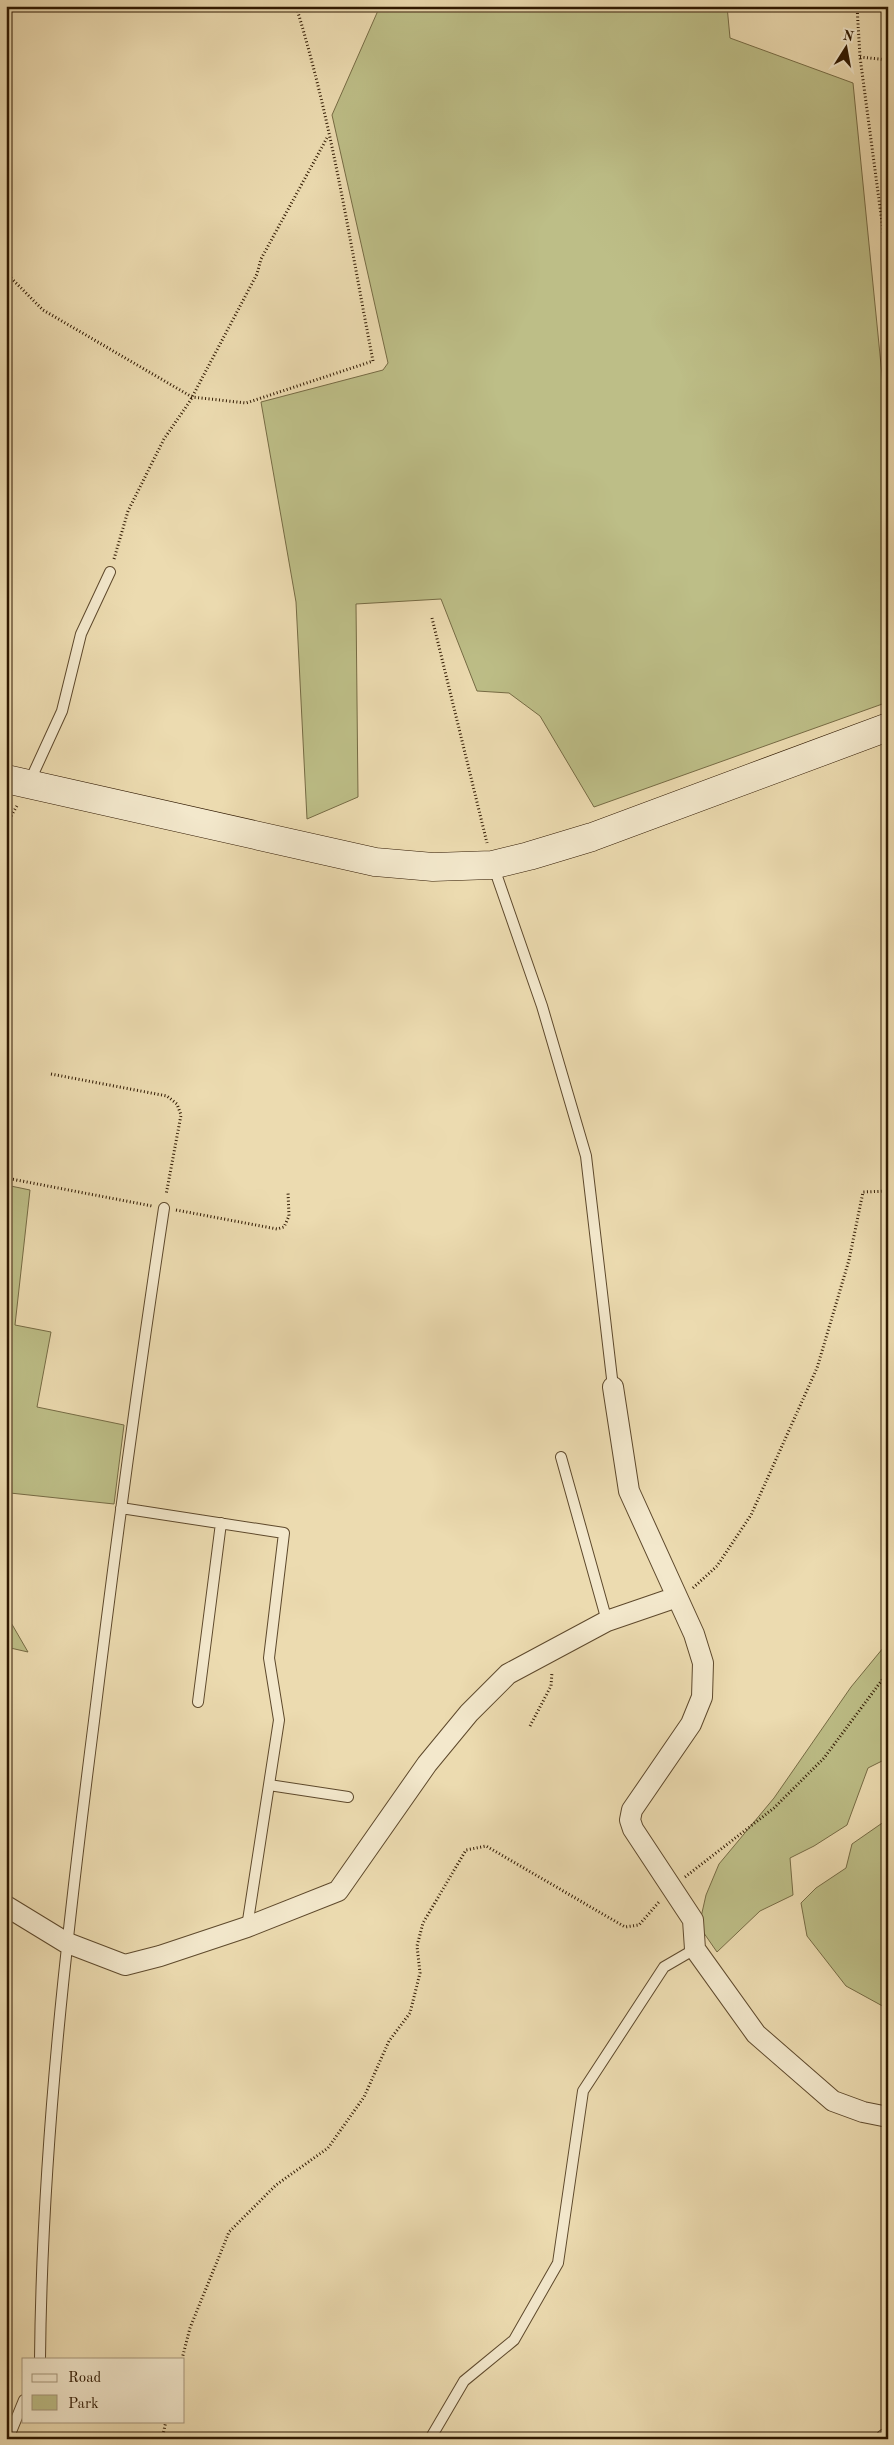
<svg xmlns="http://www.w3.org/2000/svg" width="894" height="2445" viewBox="0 0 894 2445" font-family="'Old Standard TT',serif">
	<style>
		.green { fill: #bdbe87; stroke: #766b44 }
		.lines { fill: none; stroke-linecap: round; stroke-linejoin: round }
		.lane-casing { stroke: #5e492c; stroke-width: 12 }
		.street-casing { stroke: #5e492c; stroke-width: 22 }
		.secondary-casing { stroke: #2f1800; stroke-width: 29 }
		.path { stroke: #2f1800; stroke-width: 3; stroke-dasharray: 1 2.5; stroke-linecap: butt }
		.lane { stroke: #f3e8cc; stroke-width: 10 }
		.street { stroke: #f3e8cc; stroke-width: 20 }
		.secondary { stroke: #f3e8cc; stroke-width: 28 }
	</style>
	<rect width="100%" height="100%" fill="#ecdbb0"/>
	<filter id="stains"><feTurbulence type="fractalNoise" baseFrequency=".004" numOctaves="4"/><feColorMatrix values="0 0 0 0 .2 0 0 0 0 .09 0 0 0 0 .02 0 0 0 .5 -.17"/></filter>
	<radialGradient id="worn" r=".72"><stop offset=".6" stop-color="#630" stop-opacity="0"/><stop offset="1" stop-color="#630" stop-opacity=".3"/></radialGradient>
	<path class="green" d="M380 6H727L730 38 853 83 883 385 888 386V702L594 807 540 716 509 693 477 691 441 599 356 604 358 797 307 819 296 602 261 402 383 370 388 363 332 115Z
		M6 1185 30 1190 15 1325 51 1332 37 1407 124 1425 114 1504 10 1493 6 1516Z
		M6 1614 28 1652 6 1647Z
		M888 1642V1758L868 1768 847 1825 814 1846 790 1858 793 1895 760 1911 717 1952 699 1926 706 1895 719 1864 774 1798 851 1687Z
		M888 1819V2009L846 1986 807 1936 801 1903 816 1888 846 1868 852 1844Z"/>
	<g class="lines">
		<defs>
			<path id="lane" d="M29 783 62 711 81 634 110 572
				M493 865 542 1006 586 1156 613 1387
				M561 1457 607 1621
				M121 1508 284 1533 269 1658 279 1720 247 1927
				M198 1702 221 1523
				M269 1785 348 1797
				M40 2359C42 2145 67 1933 94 1721 115 1550 138 1379 164 1208
				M8 2439 24 2400
				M430 2439 464 2381 514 2340 558 2263 583 2091 664 1967 695 1949"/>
			<path id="street" d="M613 1387 629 1491 694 1634 703 1663 702 1697 691 1724 632 1810 630 1820 633 1829 693 1920 695 1949 756 2034 833 2101 863 2112 888 2117
				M6 1906 65 1942 125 1965 160 1956 247 1927 338 1891 427 1764 469 1713 508 1674 607 1621 677 1597
				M886 2439 888 2438"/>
			<path id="secondary" d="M6 779 375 862 433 867 492 865 529 856 592 837 888 727"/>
		</defs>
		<use href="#lane" class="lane-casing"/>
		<use href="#street" class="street-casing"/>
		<use href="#secondary" class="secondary-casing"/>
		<path class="path" d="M857 6 860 57 887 260 888 354
			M860 57 888 60
			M6 273 43 310 192 397 246 403 373 361C350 243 332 122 296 6
			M114 559 128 511 164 439 190 401 257 274 261 259 328 136
			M432 618 487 843
			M6 825 18 804
			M51 1074 167 1096 177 1104 181 1115 166 1195
			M6 1178 152 1206
			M176 1210 277 1229 284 1227 289 1216 288 1192
			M693 1588 717 1566 751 1515 817 1368 849 1260 863 1192 888 1191
			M530 1726 551 1686 552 1672
			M685 1877 774 1808 824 1758 888 1672
			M182 2359 190 2328 229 2232 276 2185 328 2148 364 2097 389 2041 410 2013 420 1973 417 1946 423 1923 466 1850 486 1846 625 1927 639 1925 659 1902
			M162 2439 166 2421"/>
		<use href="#lane" class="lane"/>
		<use href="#street" class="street"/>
		<use href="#secondary" class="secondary"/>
	</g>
	<rect width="894" height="2445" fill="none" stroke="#ecdbb0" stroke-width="25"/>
	<rect x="8" y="8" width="879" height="2430" fill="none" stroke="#2f1800" stroke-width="2.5"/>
	<rect x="12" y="12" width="869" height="2420" fill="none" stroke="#2f1800"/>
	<rect x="22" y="2358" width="162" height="65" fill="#f3e8cc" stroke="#a5957a"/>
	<rect x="32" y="2374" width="25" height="8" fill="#f3e8cc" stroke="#a5957a"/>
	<text x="68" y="2382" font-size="15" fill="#2f1800">Road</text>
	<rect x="32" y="2395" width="25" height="15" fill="#bdbe87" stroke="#a5957a"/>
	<text x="68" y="2408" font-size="15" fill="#2f1800">Park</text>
	<g transform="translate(846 48) rotate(11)" stroke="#f3e8cc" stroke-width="4" paint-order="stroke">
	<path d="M0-4L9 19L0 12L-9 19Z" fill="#2f1800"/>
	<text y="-8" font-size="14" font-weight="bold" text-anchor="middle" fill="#2f1800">N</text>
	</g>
	<rect width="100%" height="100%" filter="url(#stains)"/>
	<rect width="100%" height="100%" fill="url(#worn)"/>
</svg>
